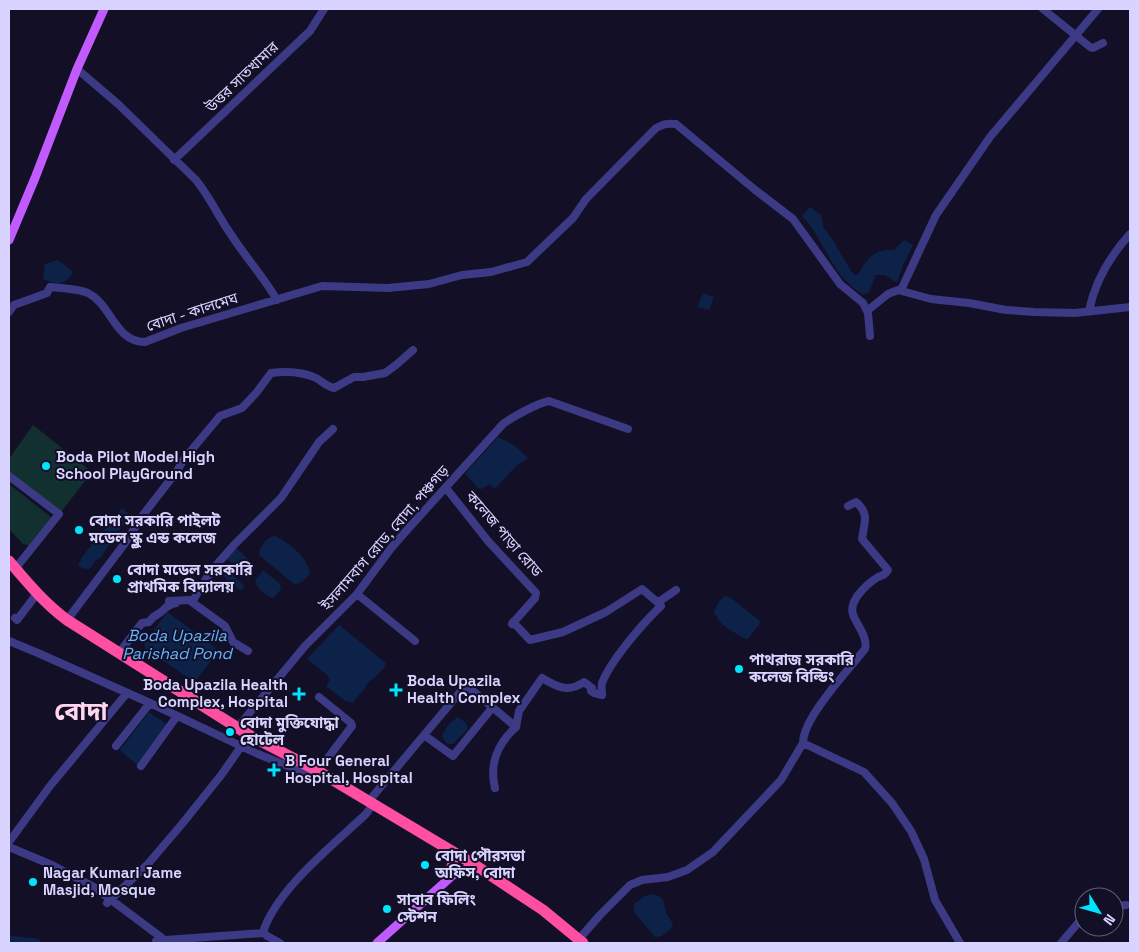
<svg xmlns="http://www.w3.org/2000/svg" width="1139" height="952" viewBox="0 0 1139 952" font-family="'Space Grotesk','Noto Sans Bengali',sans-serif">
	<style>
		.green { fill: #12302f }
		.water { fill: #0c2248 }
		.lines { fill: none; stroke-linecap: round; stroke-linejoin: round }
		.river { stroke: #0c2248; stroke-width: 9 }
		.minor { stroke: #3d3a85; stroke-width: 8 }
		.major { stroke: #c25bff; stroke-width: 9 }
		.highway { stroke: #ff4fa3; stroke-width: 11 }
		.poi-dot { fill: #00e5ff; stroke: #130f26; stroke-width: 2 }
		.labels { text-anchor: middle; stroke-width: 4; stroke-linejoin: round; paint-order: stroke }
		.street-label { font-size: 15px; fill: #d9d4ff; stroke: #130f26 }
		.poi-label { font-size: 15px; font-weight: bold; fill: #d9d4ff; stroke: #130f26; text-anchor: start }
		.water-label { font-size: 16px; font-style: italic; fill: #62b6ff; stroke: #130f26 }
		.town-label { font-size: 25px; font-weight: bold; fill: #ffd6f0; stroke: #130f26 }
	</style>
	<rect width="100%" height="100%" fill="#130f26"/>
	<path class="green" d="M33 425 92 472 61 512 9 473V459Z
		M9 484 52 518 31 546 23 544 9 529Z"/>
	<path class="water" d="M810 207 821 215 823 227 833 240 851 271 855 275 859 273C866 258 877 248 894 250L904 240 913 245 903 265 897 283 885 275H876L869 292 863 295C853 288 844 280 837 270 824 251 818 233 802 216Z
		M57 260C63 263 68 267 73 272 66 286 56 285 43 279L45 264Z
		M703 293 714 297 709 310 697 307Z
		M498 437 514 445 528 458 516 466 496 488H494L490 484 482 489 478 488 466 475 467 471Z
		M122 508 129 514 128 517 101 557 95 561 91 568 85 569 78 566 82 557Z
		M274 535C289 543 307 556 310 573 306 579 302 584 294 584L260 556 259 551 265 541Z
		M235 547 256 566 249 574H244L227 559 226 557Z
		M219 565H223L243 585 244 587 243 589 240 590 216 570Z
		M263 570 280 584 281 589 274 598C266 597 257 588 255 581Z
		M725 596 731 598 760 621 759 625 747 640C734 631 719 627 714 611L720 600Z
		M167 612 216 648 215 656 197 679H190L146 649 144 644Z
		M339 625 386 663C383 673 373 678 367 684 365 686 365 689 363 691 359 695 356 698 353 703L345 701 326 686 330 680 327 675 307 659Z
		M149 712 168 725 138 766 120 750Z
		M458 717 466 723 468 729 453 744H447L442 737C445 729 450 721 458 717Z
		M651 894C667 897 662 903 667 915 669 918 672 921 673 925L670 930 660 937 658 936 656 938 634 912V904L645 896Z"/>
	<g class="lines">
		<path class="river" d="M9 940 36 943"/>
		<path class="minor" d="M1043 9 1090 47 1093 48 1103 43
			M77 69 118 104 196 180C210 197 219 218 232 236 246 258 264 277 277 300
			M174 160 310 31 324 9
			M901 290 936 215 990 137 1098 9
			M867 311 888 294 898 290 931 299 969 303 1006 310 1034 312 1075 313 1130 307
			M1089 311C1095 281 1110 256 1130 234
			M9 312 14 305 47 293 50 287C60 288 79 289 88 293 111 304 115 342 145 342L181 328 322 286 388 288 429 284 462 275 491 272 527 262 573 218 586 199 656 128C664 124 667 123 676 124L754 189 793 219 840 284 863 303 868 313 870 336
			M9 476 59 514 15 569
			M446 488 488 541 536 593 535 598 512 624
			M357 594 415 641
			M169 601 189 600 225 626 233 642 248 651
			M192 602 206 579 219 562 234 545 281 498 319 442 333 429
			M15 618 17 620 36 595
			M67 620 125 543 143 515 177 471 184 459 220 416 242 408 257 392 271 373C286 371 301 371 316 378 322 381 326 386 334 388L354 377H363L385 373 396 365 413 350
			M513 622 530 640 563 632 606 612 642 589 656 601H660L676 590
			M9 641 38 653 150 703 258 754 295 769 317 775
			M119 653 142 623 149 622C153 617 153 617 158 614 167 609 163 606 176 603
			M832 689C822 702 803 726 803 743L864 772 892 803 911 831 924 859 935 900 960 943
			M831 690 865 649C868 638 858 626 854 617 846 602 867 584 878 577 883 575 885 575 888 570L862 539C864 523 870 514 856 502L848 506
			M516 727 519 711 542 678C557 687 568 693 584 682L592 688 591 691 594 693 602 695C602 691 601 686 602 683 611 660 643 623 661 606L656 601
			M237 728 305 646 357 594 392 547 407 530 503 424C514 416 536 404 549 401L628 429
			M424 735 466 685 516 727C498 743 489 764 495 788
			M116 746 150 703
			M141 766 177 716
			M318 771 352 726 351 723 319 697
			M368 802 424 735 453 756 492 708
			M9 842 50 786 127 693
			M9 847 52 865 94 887 162 938
			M107 903 147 865 182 824 222 774 249 735
			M1114 907 1126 905
			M579 939 600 915 630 885 642 880 668 877 687 870 713 852 781 780 803 743
			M157 943 156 941 162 938 165 940 264 933
			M280 943 267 936 263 932C277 889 333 845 366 814L373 804
			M1061 943 1084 916"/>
		<path class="major" d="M9 240 35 178 77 69 104 9
			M377 943 453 875 475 865"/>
		<path class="highway" d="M9 561C27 582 44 603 67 620L249 735 318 771 475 865 543 910 583 943
			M451 870 453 863 451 852"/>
	</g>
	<g class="poi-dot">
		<circle cx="46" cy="466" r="5"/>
		<circle cx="79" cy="530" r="5"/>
		<circle cx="117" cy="579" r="5"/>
		<circle cx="739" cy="669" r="5"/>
		<path d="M393.5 682.5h5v5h5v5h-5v5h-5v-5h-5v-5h5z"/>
		<path d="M296.5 686.5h5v5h5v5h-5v5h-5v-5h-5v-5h5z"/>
		<circle cx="230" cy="732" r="5"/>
		<path d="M271.5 762.5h5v5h5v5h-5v5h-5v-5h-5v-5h5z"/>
		<circle cx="425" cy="865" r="5"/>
		<circle cx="33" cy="882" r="5"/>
		<circle cx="387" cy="909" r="5"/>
	</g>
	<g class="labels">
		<g class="street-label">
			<text transform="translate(242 77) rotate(-44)" y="5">উত্তর সাতখামার</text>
			<text transform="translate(192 312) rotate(-18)" y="5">বোদা - কালমেঘ</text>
			<text transform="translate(504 534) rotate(49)" y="5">কলেজ পাড়া রোড</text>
			<text transform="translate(385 538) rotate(-49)" y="5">ইসলামবাগ রোড, বোদা, পঞ্চগড়</text>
		</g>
		<g class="poi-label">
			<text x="56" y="462">Boda Pilot Model High<tspan x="56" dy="17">School PlayGround</tspan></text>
			<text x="89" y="526">বোদা সরকারি পাইলট<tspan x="89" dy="17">মডেল স্কুল এন্ড কলেজ</tspan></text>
			<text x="127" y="575">বোদা মডেল সরকারি<tspan x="127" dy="17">প্রাথমিক বিদ্যালয়</tspan></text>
			<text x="749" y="665">পাথরাজ সরকারি<tspan x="749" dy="17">কলেজ বিল্ডিং</tspan></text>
			<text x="407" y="686">Boda Upazila<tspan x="407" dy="17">Health Complex</tspan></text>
			<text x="288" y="690" text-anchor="end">Boda Upazila Health<tspan x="288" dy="17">Complex, Hospital</tspan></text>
			<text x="240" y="728">বোদা মুক্তিযোদ্ধা<tspan x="240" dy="17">হোটেল</tspan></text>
			<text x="285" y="766">B Four General<tspan x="285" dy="17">Hospital, Hospital</tspan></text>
			<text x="435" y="861">বোদা পৌরসভা<tspan x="435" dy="17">অফিস, বোদা</tspan></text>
			<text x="43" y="878">Nagar Kumari Jame<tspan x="43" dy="17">Masjid, Mosque</tspan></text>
			<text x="397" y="905">সাবাব ফিলিং<tspan x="397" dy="17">স্টেশন</tspan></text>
		</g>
		<g class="water-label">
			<text x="177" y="641">Boda Upazila<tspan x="177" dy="18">Parishad Pond</tspan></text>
		</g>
		<g class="town-label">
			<text x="81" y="720">বোদা</text>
		</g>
	</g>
	<rect width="1139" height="952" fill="none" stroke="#d9d4ff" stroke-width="20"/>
	<g transform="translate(1099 912) rotate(127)"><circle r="24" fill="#130f26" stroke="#625e7d"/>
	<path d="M0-4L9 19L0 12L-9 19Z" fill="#00e5ff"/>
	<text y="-8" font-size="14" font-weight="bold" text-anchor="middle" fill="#d9d4ff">N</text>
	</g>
</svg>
